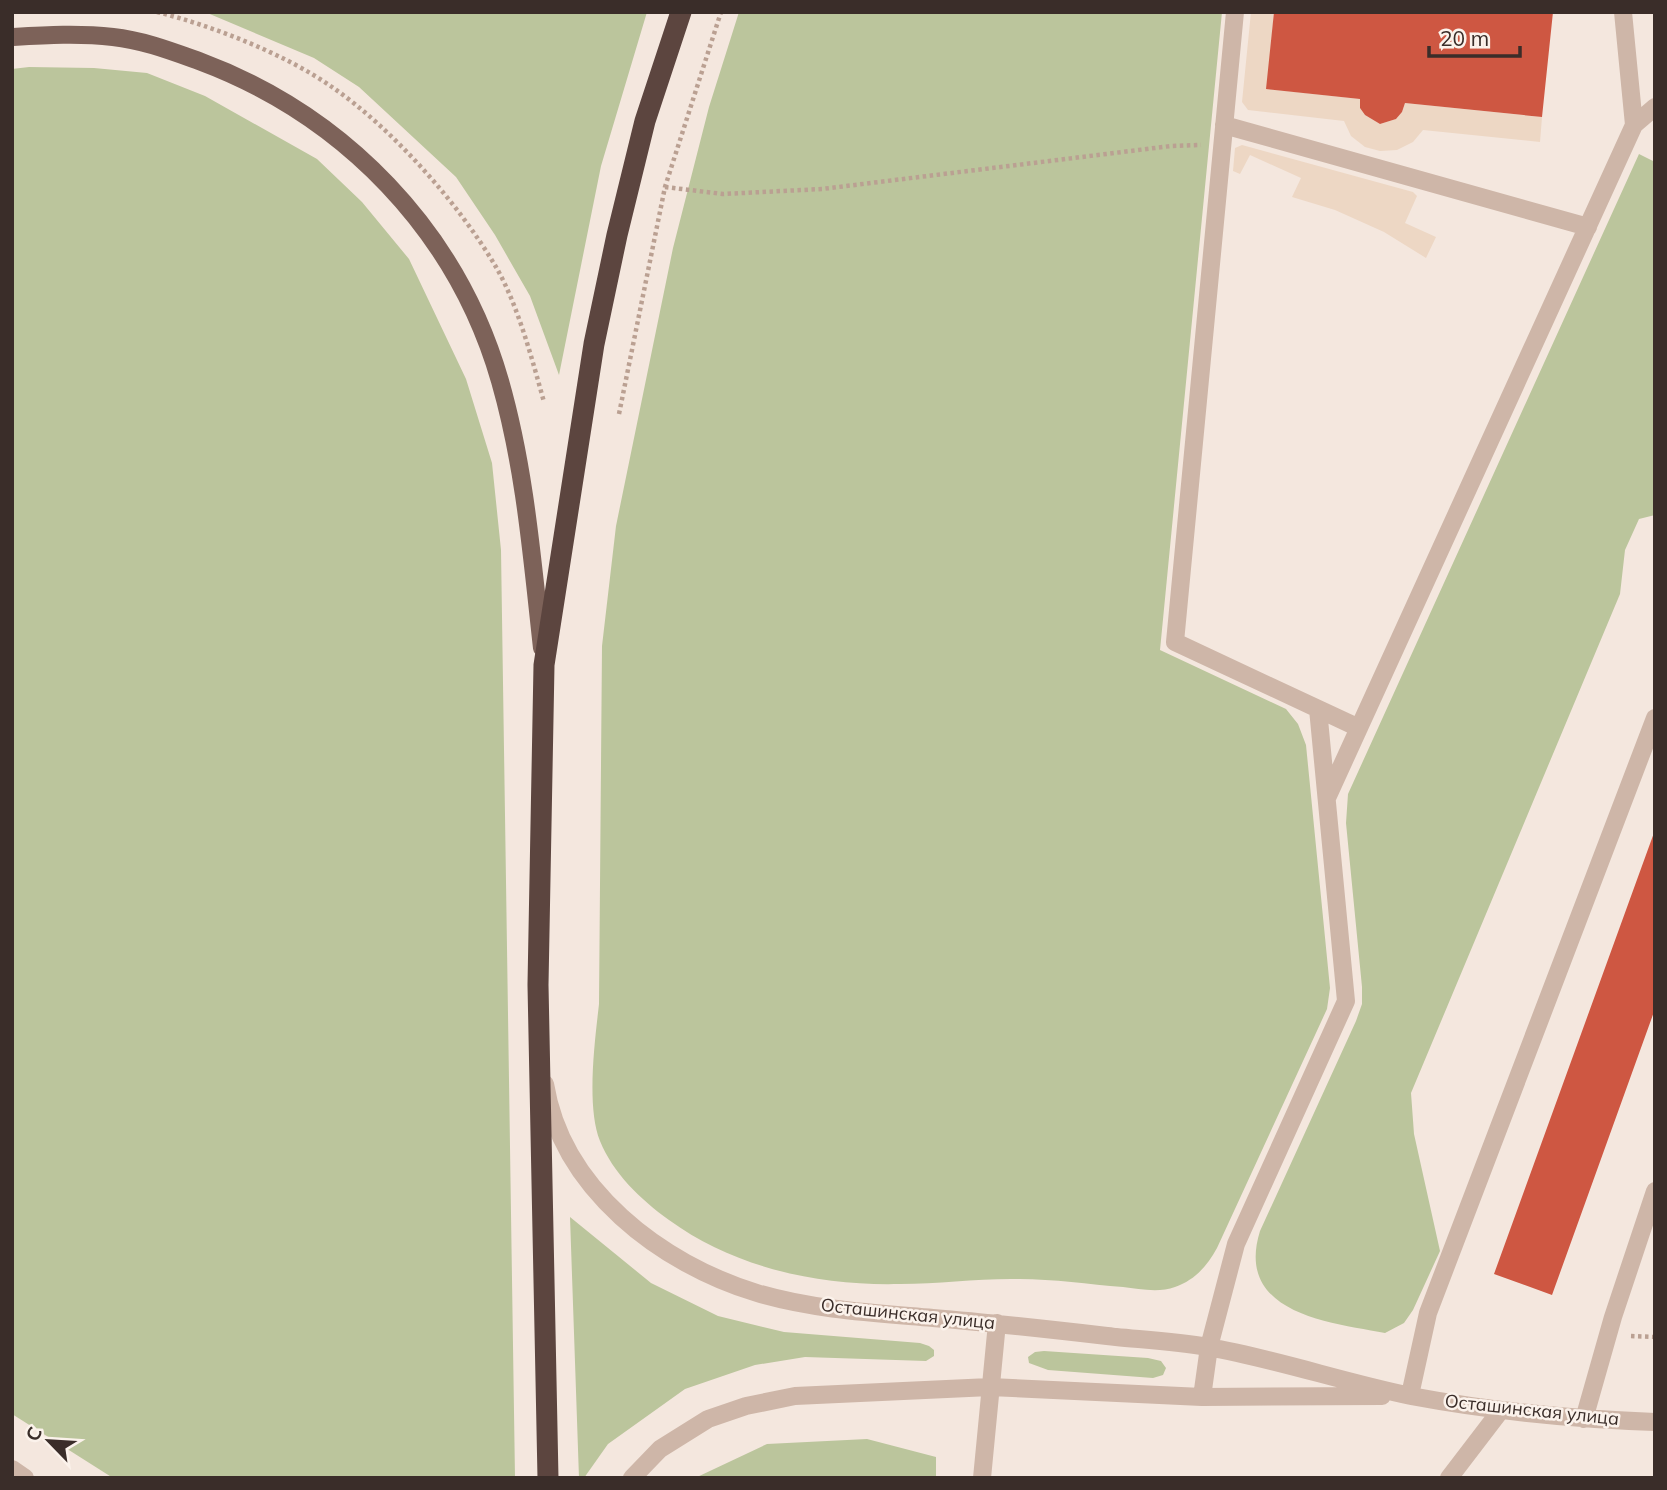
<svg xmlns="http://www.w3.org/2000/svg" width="1667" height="1490" viewBox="0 0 1667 1490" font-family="Mulish,sans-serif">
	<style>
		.green { fill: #bbc59c }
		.plaza { fill: #edd7c4 }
		.building { fill: #ce5742 }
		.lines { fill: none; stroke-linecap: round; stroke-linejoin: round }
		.path { stroke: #baa092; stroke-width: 4.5; stroke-dasharray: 3.5 3.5; stroke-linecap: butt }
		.minor { stroke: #ceb6a8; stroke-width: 18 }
		.major { stroke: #7d6259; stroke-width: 18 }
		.highway { stroke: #5c453f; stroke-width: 21 }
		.labels { text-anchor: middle; stroke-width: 5; stroke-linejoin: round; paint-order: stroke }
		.street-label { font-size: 18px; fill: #3a2d29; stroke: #fbf2eb }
	</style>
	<rect width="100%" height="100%" fill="#f4e7de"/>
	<path class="green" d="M205 12H647L601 166 559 375 530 296 495 235 456 177 359 87 314 58Z
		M739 12H1222L1160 650 1286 709 1298 724 1306 745 1330 988 1327 1009 1217 1248C1207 1266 1195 1280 1175 1287 1159 1293 1139 1289 1123 1287 1086 1284 1048 1278 1011 1279 974 1279 937 1284 900 1284 819 1286 735 1268 669 1220 640 1199 613 1173 600 1141 586 1106 595 1040 599 1004L602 646 616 526 673 248 709 107Z
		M29 67 94 68 147 73 205 96 317 159 362 202 409 259 466 379 492 463 501 550 515 1478H113L12 1414V69Z
		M1639 154 1655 162V515L1639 519 1625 550 1620 594 1411 1093 1414 1134 1440 1251 1413 1310 1404 1323 1385 1333C1331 1323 1234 1314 1260 1231L1356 1021 1362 1004V987L1346 823 1348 794Z
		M570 1217 651 1283 718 1316 784 1332 920 1343 929 1346 934 1350V1356L926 1361 805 1357 755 1365 685 1389 608 1444 584 1478H579Z
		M1044 1351 1148 1358 1161 1361 1166 1368 1163 1375 1153 1378 1048 1370 1029 1363 1028 1357 1035 1352Z
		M867 1439 936 1457V1478H695L767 1444Z"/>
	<path class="plaza" d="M1251 12H1274L1267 89 1360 99V108L1365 115 1380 124 1396 119 1402 112 1405 103 1542 117 1540 142 1423 130 1413 142 1397 150 1380 151 1365 147 1351 136 1344 121 1248 110 1242 102Z
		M1242 145 1413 192 1417 196 1405 223 1436 237 1426 258 1384 232 1335 210 1292 197 1301 178 1250 155 1240 174 1233 171 1235 148Z"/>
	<path class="building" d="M1274 12H1553L1542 117 1405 103 1402 112 1396 119 1380 124 1365 115 1360 108V99L1266 89Z
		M1655 830V1009L1552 1295 1494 1274Z"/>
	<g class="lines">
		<path class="path" d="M157 12C213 26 285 54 332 87 393 129 459 204 496 267 518 305 532 359 544 402
			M665 187 723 194 822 189 1171 146 1201 145
			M619 414 665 187 721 12
			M1631 1336 1655 1337"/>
		<path class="minor" d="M1235 12 1175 642 1359 728
			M1224 125 1588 227
			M1634 125 1655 107
			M1327 798 1634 125 1623 12
			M545 1084C562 1189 661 1264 757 1293 814 1310 875 1313 933 1318 995 1323 1055 1330 1116 1337 1147 1340 1178 1342 1208 1347 1276 1359 1343 1382 1411 1396 1491 1411 1573 1419 1655 1422
			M1410 1395 1428 1313 1655 718
			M1202 1397 1209 1347 1236 1244 1346 1001 1318 709
			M1584 1419 1613 1317 1655 1191
			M12 1469 25 1478
			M632 1478 660 1449 708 1419 746 1406 795 1396 990 1387 1202 1397 1382 1396
			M982 1478 997 1323
			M1449 1478 1501 1410"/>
		<path class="major" d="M12 37C46 35 79 33 113 37 142 40 171 51 199 61 344 115 457 231 500 381 525 468 532 558 542 648"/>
		<path class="highway" d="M548 1478 538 985 544 665 594 344 617 235 645 121 681 12"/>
	</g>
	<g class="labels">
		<g class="street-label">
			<text transform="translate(908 1314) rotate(6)" y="6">Осташинская улица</text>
			<text transform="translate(1532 1410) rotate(6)" y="6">Осташинская улица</text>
		</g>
	</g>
	<rect width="1667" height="1490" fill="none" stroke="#3a2d29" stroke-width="28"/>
	<g transform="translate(49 1441) rotate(295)" stroke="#fbf2eb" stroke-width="5" paint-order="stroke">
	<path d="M0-5L12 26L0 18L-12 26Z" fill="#3a2d29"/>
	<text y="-10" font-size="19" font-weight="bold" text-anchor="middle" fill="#3a2d29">С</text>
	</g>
	<path d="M1429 46v10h91v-10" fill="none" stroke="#3a2d29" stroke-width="3.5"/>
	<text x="1440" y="46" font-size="21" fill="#3a2d29" stroke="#fbf2eb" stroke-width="5" paint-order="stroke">20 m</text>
</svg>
